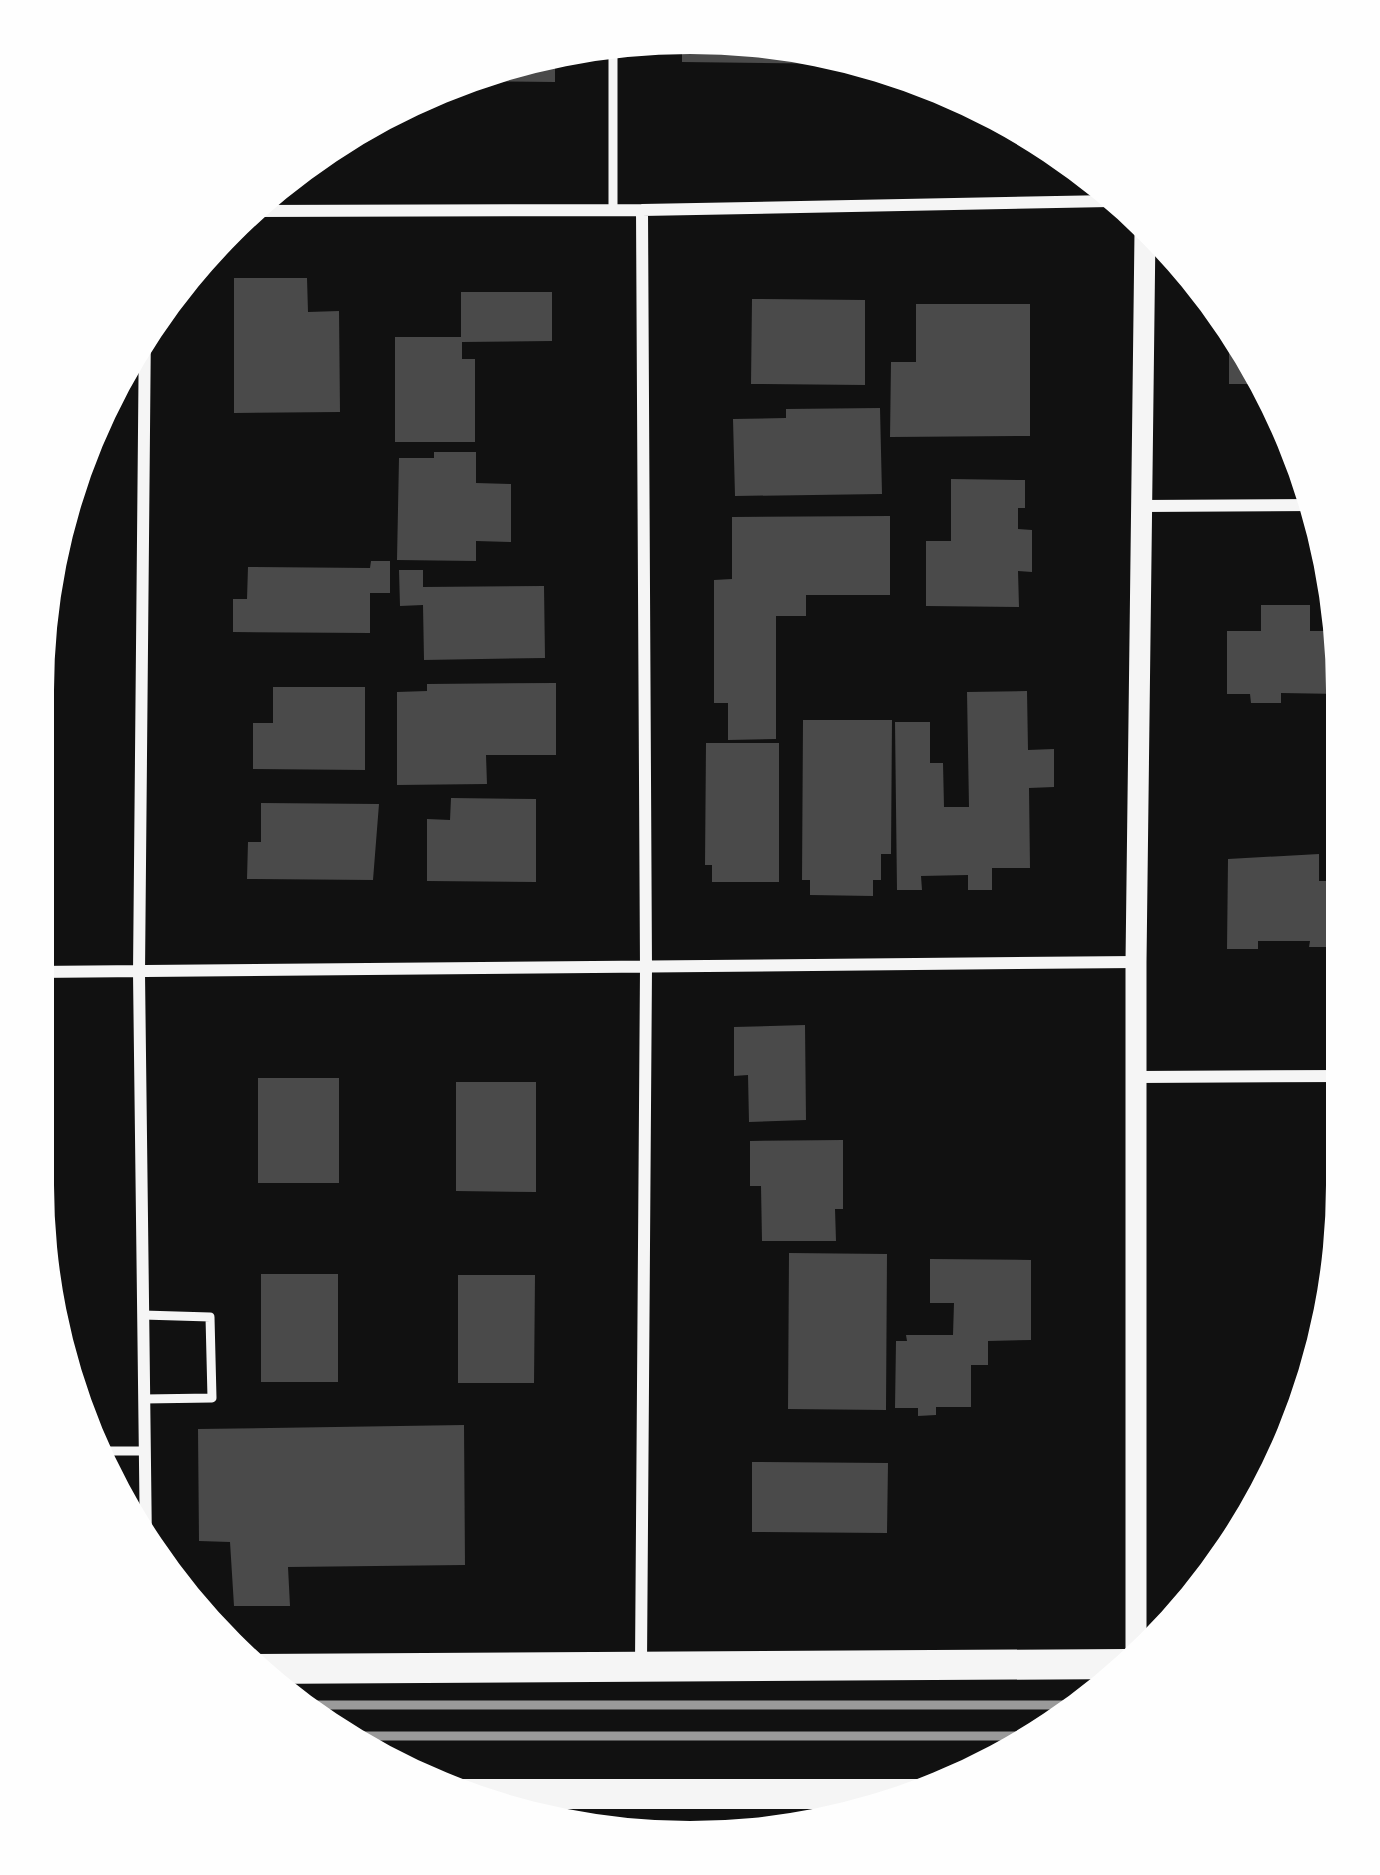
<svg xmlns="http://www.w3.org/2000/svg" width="1380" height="1875" font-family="'Nunito Sans',sans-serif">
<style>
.building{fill:#4a4a4a}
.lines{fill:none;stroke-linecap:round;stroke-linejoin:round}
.service{stroke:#f5f5f5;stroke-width:9}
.minor{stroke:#f5f5f5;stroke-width:12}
.tertiary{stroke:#f5f5f5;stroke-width:21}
.primary{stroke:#f5f5f5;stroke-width:30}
.rail{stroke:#9a9a9a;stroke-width:9}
</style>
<rect width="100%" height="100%" fill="#111"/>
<!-- building -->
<path class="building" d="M 776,39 L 849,64 L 682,62 L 682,45 Z
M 555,53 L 555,82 L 468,81 L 521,55 Z
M 234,278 L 307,278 L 308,312 L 339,311 L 340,412 L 234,413 Z
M 461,292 L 552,292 L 552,341 L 462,342 L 462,359 L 475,359 L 475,442 L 395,442 L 395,337 L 461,337 Z
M 752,299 L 865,300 L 865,385 L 751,384 Z
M 916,304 L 1030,304 L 1030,436 L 890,437 L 891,362 L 916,362 Z
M 1229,321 L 1261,377 L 1261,384 L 1229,384 Z
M 880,408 L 882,494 L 735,496 L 733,419 L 786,418 L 786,409 Z
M 434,452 L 476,452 L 476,483 L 511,484 L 511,542 L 476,541 L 476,561 L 397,560 L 399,458 L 434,458 Z
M 951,479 L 1025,480 L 1025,508 L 1018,508 L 1018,529 L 1032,530 L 1032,572 L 1018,571 L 1019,607 L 926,606 L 926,541 L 951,541 Z
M 890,516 L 890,595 L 806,595 L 806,616 L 776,616 L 776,739 L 728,740 L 728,703 L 714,703 L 714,580 L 732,579 L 732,517 Z
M 371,561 L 390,561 L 390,593 L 370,593 L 370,633 L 233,632 L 233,599 L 247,599 L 248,567 L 370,568 Z
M 399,570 L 423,570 L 423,587 L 544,586 L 545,658 L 424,660 L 423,605 L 400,606 Z
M 1261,605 L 1310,605 L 1310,631 L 1340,631 L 1340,694 L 1281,693 L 1281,703 L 1251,703 L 1250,694 L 1227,694 L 1227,631 L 1261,631 Z
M 34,680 L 41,680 L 41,780 L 34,780 Z
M 556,683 L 556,755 L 486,755 L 487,784 L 397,785 L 397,692 L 427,691 L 427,684 Z
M 273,687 L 365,687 L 365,770 L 253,769 L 253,723 L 273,723 Z
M 1027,691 L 1028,750 L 1054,749 L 1054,787 L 1029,788 L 1030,868 L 992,868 L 992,890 L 968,890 L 968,875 L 921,876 L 922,890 L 897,890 L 895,722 L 930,722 L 930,763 L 943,763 L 944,807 L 969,807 L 967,692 Z
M 803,720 L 892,720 L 891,854 L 881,854 L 881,880 L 873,880 L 873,896 L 810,895 L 810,880 L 802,880 Z
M 706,743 L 779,743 L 779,882 L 712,882 L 712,865 L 705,865 Z
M 451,798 L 536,799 L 536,882 L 427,881 L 427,819 L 450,820 Z
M 261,803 L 379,804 L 373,880 L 247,879 L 248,842 L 261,842 Z
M 1319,854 L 1319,881 L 1343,881 L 1344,947 L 1309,947 L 1310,941 L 1258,941 L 1258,949 L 1227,949 L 1228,859 Z
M 805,1025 L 806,1120 L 749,1122 L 748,1075 L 734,1076 L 734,1027 Z
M 258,1078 L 339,1078 L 339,1183 L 258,1183 Z
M 456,1082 L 536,1082 L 536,1192 L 456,1191 Z
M 33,1083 L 48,1083 L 48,1212 L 37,1212 L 33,1185 Z
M 843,1140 L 843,1209 L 835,1209 L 836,1241 L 762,1241 L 761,1186 L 750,1186 L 750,1141 Z
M 789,1253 L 887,1254 L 886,1410 L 788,1409 Z
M 930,1259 L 1031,1260 L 1031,1340 L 988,1341 L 988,1365 L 971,1365 L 971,1407 L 936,1407 L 936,1415 L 918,1416 L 918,1408 L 895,1408 L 896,1341 L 907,1341 L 906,1335 L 953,1335 L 954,1303 L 930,1303 Z
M 261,1274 L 338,1274 L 338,1382 L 261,1382 Z
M 458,1275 L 535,1275 L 534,1383 L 458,1383 Z
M 464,1425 L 465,1565 L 288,1567 L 290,1606 L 234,1606 L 230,1542 L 199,1541 L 198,1429 Z
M 752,1462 L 888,1463 L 887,1533 L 752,1532 Z"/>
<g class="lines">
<!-- service -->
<path class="service" d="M 613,210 L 613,49
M 143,1315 L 210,1317 L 212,1398 L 144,1399
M 95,1451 L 145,1451"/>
<!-- minor -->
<path class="minor" d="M 251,211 L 642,210 L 1110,201
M 145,323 L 139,973 L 146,1546
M 1142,506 L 1315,505
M 34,972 L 1136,962
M 1137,1077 L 1345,1076
M 641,1664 L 646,968 L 642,210"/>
<!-- tertiary -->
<path class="tertiary" d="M 1136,1654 L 1136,962 L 1145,232"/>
<!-- primary -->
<path class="primary" d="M 253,1669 L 1127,1664
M 458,1794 L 933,1794"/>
<!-- rail -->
<path class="rail" d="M 303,1705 L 1091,1705
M 346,1736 L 1039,1736"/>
</g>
<!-- crop -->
<path d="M0 0H1380V1875H0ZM690 54H690A636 636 0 0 1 1326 690V1185A636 636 0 0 1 690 1821H690A636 636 0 0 1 54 1185V690A636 636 0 0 1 690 54Z" fill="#fefefe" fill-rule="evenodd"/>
</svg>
